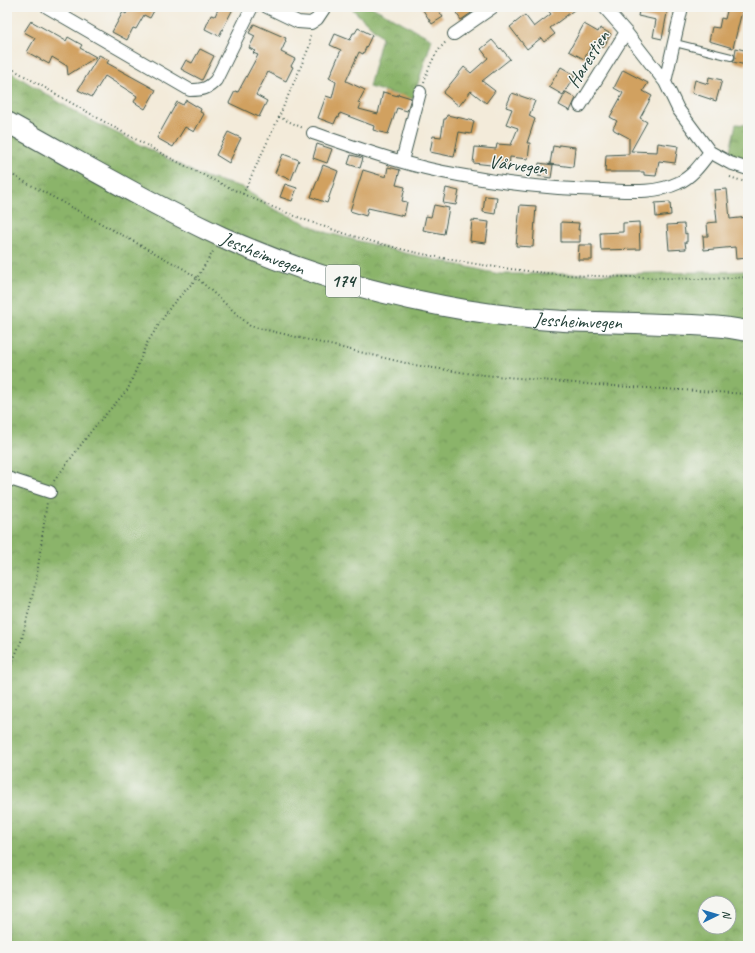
<svg xmlns="http://www.w3.org/2000/svg" width="755" height="953" font-family="Caveat,sans-serif">
<style>
.forest{fill:url(#forest-crowns);stroke:#557850;fill-rule:evenodd}
.building{fill:#d1a161}
.lines{fill:none;stroke-linecap:round;stroke-linejoin:round}
.lane-casing{stroke:#3f574d;stroke-width:8}
.street-casing{stroke:#3f574d;stroke-width:14}
.primary-casing{stroke:#3f574d;stroke-width:22}
.path{stroke:#3f574d;stroke-width:2;stroke-dasharray:1 3;stroke-linecap:butt}
.lane{stroke:#fff;stroke-width:6}
.street{stroke:#fff;stroke-width:12}
.primary{stroke:#fff;stroke-width:20}
.labels{text-anchor:middle;dominant-baseline:central;stroke-width:3;stroke-linejoin:round;paint-order:stroke}
.shield{fill:#f6f6f2;stroke:#60746d;stroke-width:1}
.shield-label{font-size:18px;font-weight:bold;fill:#1f3d34}
.street-label{font-size:19px;fill:#1f3d34;stroke:#f6f6f2}
</style>
<defs>
<pattern id="forest-crowns" width="20" height="18" patternUnits="userSpaceOnUse"><rect width="20" height="18" fill="#8bb46b"/><path d="M2 6a3 3 0 1 1 6 0M12 15a3 3 0 1 1 6 0" fill="none" stroke="#719459"/></pattern>
</defs>
<rect width="100%" height="100%" fill="#f6f6f2"/>
<filter id="ink" filterUnits="userSpaceOnUse"><feTurbulence type="fractalNoise" baseFrequency=".025" numOctaves="2"/><feDisplacementMap in="SourceGraphic" scale="8" xChannelSelector="R" yChannelSelector="G"/><feConvolveMatrix kernelMatrix="1 2 1 2 8 2 1 2 1" color-interpolation-filters="sRGB"/></filter>
<filter id="wash" filterUnits="userSpaceOnUse"><feTurbulence type="fractalNoise" baseFrequency=".012" numOctaves="4" result="noise"/><feDisplacementMap in="SourceGraphic" scale="16" xChannelSelector="R" yChannelSelector="G"/><feGaussianBlur stdDeviation="0.9" result="paint"/><feColorMatrix in="noise" values="0 0 0 0 0 0 0 0 0 0 0 0 0 0 0 0 0 1.4 0 .05"/><feComposite in="paint" operator="in"/></filter>
<g filter="url(#wash)">
<rect width="100%" height="100%" fill="#f3ebda"/>
<!-- forest -->
<path class="forest" d="M 350,7 L 372,7 L 432,39 L 413,99 L 369,87 L 382,37 Z
M 7,70 L 80,115 L 141,145 L 201,176 L 242,187 L 274,209 L 328,233 L 405,253 L 499,274 L 612,274 L 748,271 L 748,946 L 7,946 ZM 705,903 L 729,903 L 729,927 L 705,927 Z
M 736,124 L 747,125 L 748,128 L 748,172 L 729,155 Z"/>
<g id="blocks">
<!-- building -->
<path class="building" d="M 130,7 L 156,7 L 150,18 L 144,15 L 136,29 L 133,28 L 127,40 L 112,32 L 123,12 L 126,14 Z
M 219,7 L 234,7 L 219,36 L 205,29 L 211,15 L 215,16 Z
M 421,7 L 436,7 L 443,17 L 432,24 Z
M 452,7 L 480,7 L 461,20 Z
M 545,7 L 578,7 L 550,28 L 555,34 L 544,42 L 541,38 L 527,49 L 510,27 L 525,15 L 534,27 L 551,14 Z
M 640,7 L 668,8 L 662,39 L 653,37 L 656,20 L 638,16 Z
M 728,7 L 743,7 L 733,48 L 709,41 L 712,27 L 719,28 L 721,18 L 725,19 Z
M 31,21 L 66,41 L 68,37 L 82,45 L 80,48 L 96,57 L 68,75 L 67,66 L 52,57 L 49,64 L 27,52 L 35,38 L 24,32 Z
M 254,24 L 286,38 L 285,40 L 286,41 L 281,52 L 295,59 L 291,66 L 293,67 L 286,81 L 268,72 L 256,95 L 267,101 L 259,117 L 229,103 L 235,91 L 238,92 L 258,55 L 253,53 L 255,51 L 249,48 L 255,36 L 249,33 Z
M 584,24 L 598,32 L 600,28 L 611,34 L 603,48 L 593,43 L 584,59 L 569,51 Z
M 358,28 L 372,35 L 363,54 L 359,52 L 346,81 L 365,90 L 358,103 L 361,104 L 359,109 L 378,114 L 383,92 L 398,96 L 398,94 L 411,98 L 407,111 L 397,108 L 388,134 L 373,130 L 374,126 L 340,113 L 339,118 L 337,117 L 334,124 L 318,118 L 326,96 L 332,98 L 336,82 L 329,78 L 341,50 L 330,45 L 335,34 L 350,40 L 353,33 L 355,33 Z
M 492,40 L 500,49 L 501,48 L 510,59 L 482,81 L 495,91 L 486,103 L 471,91 L 459,106 L 443,93 L 464,67 L 471,73 L 488,58 L 481,49 Z
M 736,48 L 748,51 L 746,65 L 733,62 L 735,58 L 735,55 Z
M 200,49 L 214,56 L 202,80 L 181,69 L 186,60 L 192,63 Z
M 99,55 L 109,60 L 107,63 L 156,90 L 145,109 L 134,102 L 137,96 L 105,76 L 92,97 L 78,90 Z
M 561,67 L 575,75 L 563,95 L 549,87 Z
M 623,70 L 648,83 L 643,91 L 652,96 L 640,118 L 647,122 L 631,151 L 657,152 L 658,143 L 678,146 L 675,163 L 659,161 L 656,176 L 644,175 L 644,172 L 605,172 L 606,155 L 629,154 L 629,138 L 614,130 L 613,128 L 617,121 L 610,117 L 623,93 L 614,88 Z
M 709,77 L 722,80 L 716,101 L 692,93 L 695,80 L 708,84 Z
M 566,92 L 576,98 L 570,111 L 559,105 Z
M 512,93 L 535,101 L 529,116 L 535,119 L 527,143 L 530,143 L 528,159 L 510,157 L 509,167 L 473,163 L 475,147 L 496,149 L 497,144 L 511,145 L 518,128 L 506,124 L 512,109 L 506,107 Z
M 186,100 L 201,109 L 200,112 L 204,114 L 194,132 L 185,127 L 173,147 L 157,138 L 177,102 L 183,105 Z
M 447,115 L 474,121 L 471,134 L 459,132 L 454,157 L 430,152 L 433,136 L 441,137 L 444,119 L 446,119 Z
M 228,132 L 241,138 L 229,163 L 216,155 Z
M 317,144 L 332,149 L 327,163 L 313,158 Z
M 559,145 L 575,147 L 573,167 L 550,164 L 553,146 L 559,147 Z
M 283,154 L 299,160 L 291,180 L 275,173 Z
M 351,155 L 363,158 L 360,168 L 348,164 Z
M 539,163 L 553,165 L 551,178 L 538,176 Z
M 323,165 L 338,171 L 327,203 L 311,197 Z
M 388,167 L 400,170 L 396,185 L 405,187 L 402,201 L 407,202 L 404,216 L 368,208 L 366,216 L 350,211 L 363,170 L 386,177 Z
M 285,184 L 297,188 L 292,201 L 280,197 Z
M 446,188 L 459,191 L 456,205 L 443,203 Z
M 727,189 L 730,219 L 748,217 L 748,258 L 736,259 L 735,247 L 704,250 L 703,236 L 708,236 L 707,223 L 717,222 L 714,190 Z
M 485,196 L 497,197 L 495,214 L 483,212 Z
M 670,202 L 671,215 L 656,217 L 655,203 Z
M 434,205 L 449,208 L 444,234 L 423,230 L 426,216 L 431,217 Z
M 520,205 L 536,206 L 533,247 L 516,246 Z
M 472,220 L 489,222 L 486,243 L 470,241 Z
M 561,222 L 579,223 L 578,230 L 580,230 L 580,242 L 561,242 Z
M 639,222 L 640,249 L 601,250 L 600,233 L 623,232 L 623,223 Z
M 684,224 L 685,234 L 687,233 L 687,242 L 685,242 L 686,249 L 669,250 L 667,225 Z
M 579,245 L 592,245 L 592,260 L 578,260 Z"/>
</g>
</g>
<g filter="url(#ink)">
<use href="#blocks" fill-opacity="0" stroke="#3f574d" stroke-width="1"/>
<g class="lines">
<defs>
<path id="lane" d="M 675,43 L 731,57"/>
<path id="street" d="M 47,7 L 190,90 C 202,90 208,89 216,80 L 252,7
M 267,7 L 298,22 L 311,23 L 317,19 L 325,7
M 604,7 L 626,32 L 665,82 L 678,109 L 710,152 L 730,163 L 748,169
M 454,34 L 493,7
M 665,82 L 682,7
M 580,106 L 626,32
M 313,133 C 360,149 410,167 459,175 C 506,184 555,189 603,190 C 628,191 655,194 678,183 C 692,177 701,164 710,152
M 402,161 L 420,92
M 7,478 L 50,492"/>
<g id="primary">
<path id="s1" d="M 7,122 C 78,161 148,203 222,237 C 299,272 383,296 466,310 C 498,315 531,319 564,321 C 612,323 661,323 709,326 C 722,326 735,329 748,331"/>
</g>
</defs>
<!-- lane casing -->
<use href="#lane" class="lane-casing"/>
<!-- street casing -->
<use href="#street" class="street-casing"/>
<!-- primary casing -->
<use href="#primary" class="primary-casing"/>
<!-- path -->
<path class="path" d="M 7,66 C 99,118 191,175 290,214 C 378,249 472,267 567,275 C 586,276 606,276 626,277 C 651,277 676,279 701,279 C 716,279 732,278 748,277
M 424,82 C 429,67 434,53 446,42
M 279,117 L 303,128
M 7,172 L 184,269 L 197,278 L 250,326 L 414,365 L 473,374 L 597,385 L 748,394
M 730,177 L 748,183
M 243,194 L 279,117 L 310,45 L 310,34
M 744,310 L 748,310
M 54,481 L 92,430 L 128,389 L 147,343 L 171,306 L 197,278 L 214,250
M 7,675 L 22,639 L 36,581 L 47,502"/>
<!-- lane -->
<use href="#lane" class="lane"/>
<!-- street -->
<use href="#street" class="street"/>
<!-- primary -->
<use href="#primary" class="primary"/>
</g>
</g>
<g class="labels">
<!-- shield labels -->
<rect class="shield" x="326" y="265" width="34" height="32" rx="3"/>
<g class="shield-label">
<text x="343" y="281">174</text>
</g>
<!-- street labels -->
<g class="street-label">
<text transform="translate(588 59) rotate(-58)">Harestien</text>
<text transform="translate(518 165) rotate(7)">Vårvegen</text>
<text stroke="none"><textPath href="#s1" startOffset="288">Jessheimvegen</textPath></text>
<text stroke="none"><textPath href="#s1" startOffset="612">Jessheimvegen</textPath></text>
</g>
</g>
<!-- margin -->
<rect width="755" height="953" fill="none" stroke="#f6f6f2" stroke-width="24"/>
<!-- north arrow -->
<g transform="translate(717 915) rotate(85)"><circle r="19" fill="#f6f6f2" stroke="#a0aca6"/>
<path d="M0-3L7 15L0 10L-7 15Z" fill="#1f6fb2"/>
<text y="-6" font-size="11" font-weight="bold" text-anchor="middle" fill="#1f3d34">N</text>
</g>
</svg>
